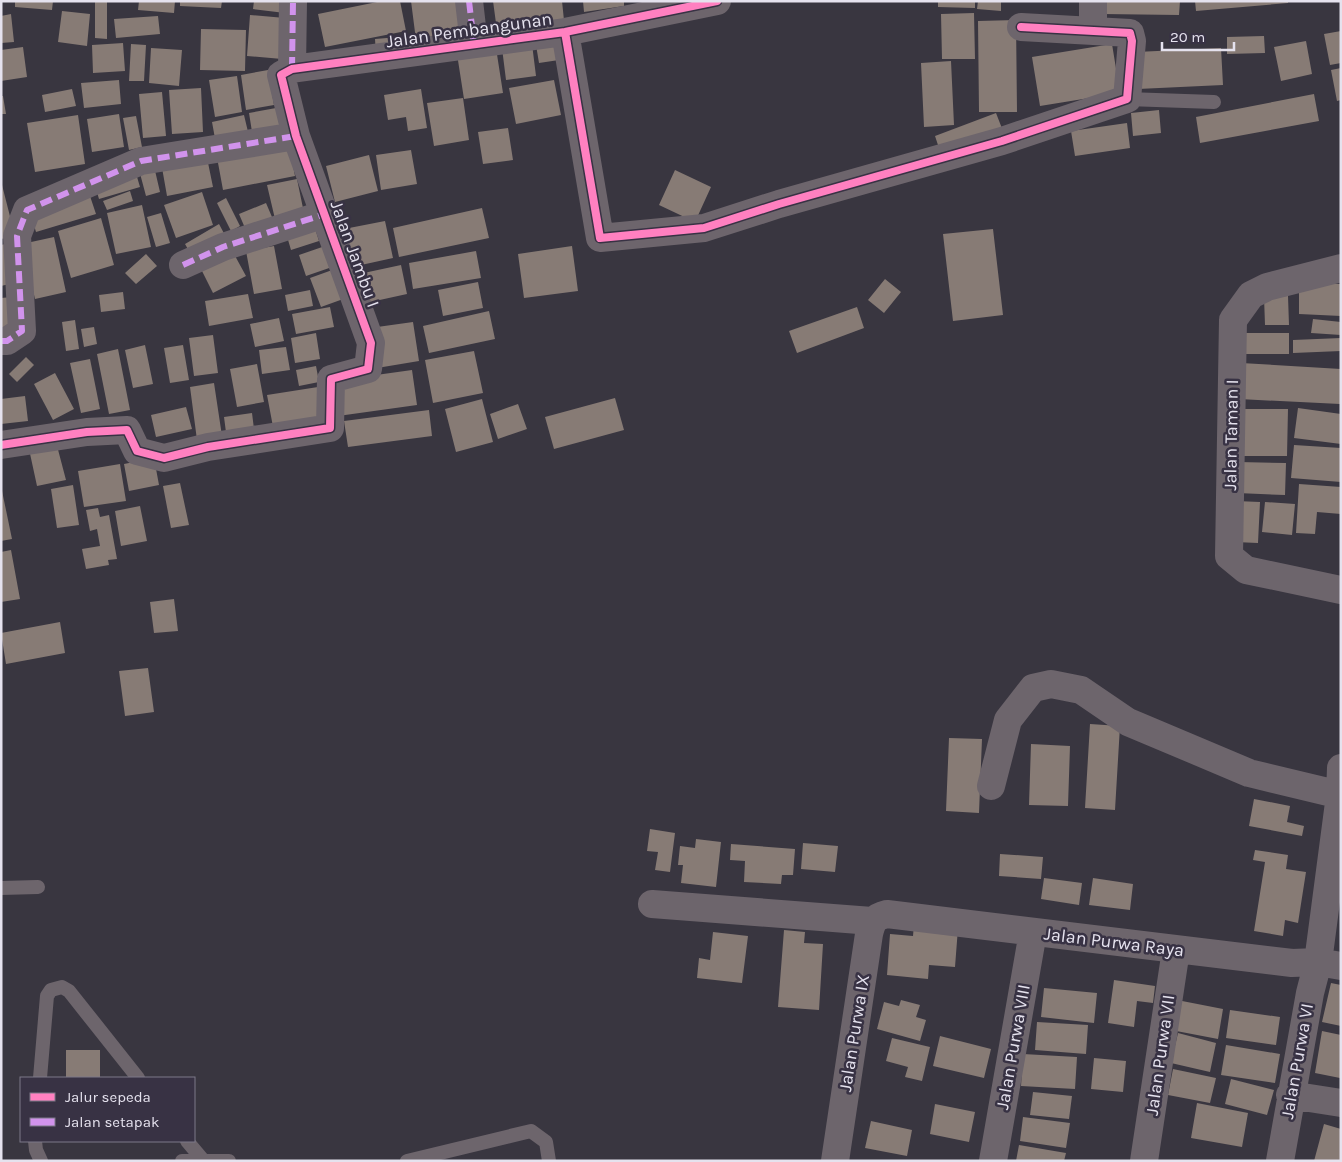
<svg xmlns="http://www.w3.org/2000/svg" width="1342" height="1162" font-family="Karla,sans-serif">
<style>
.building{fill:#877b75}
.lines{fill:none;stroke-linecap:round;stroke-linejoin:round}
.lane{stroke:#6d656c;stroke-width:14}
.street{stroke:#6d656c;stroke-width:28}
.quiet{stroke:#d193ec;stroke-width:6;stroke-dasharray:12 6;stroke-linecap:butt}
.cycleway-casing{stroke:#383244;stroke-width:11}
.cycleway{stroke:#ff80c0;stroke-width:8}
.labels{text-anchor:middle;dominant-baseline:central;stroke-width:5;stroke-linejoin:round;paint-order:stroke}
.street-label{font-size:18px;fill:#e5e2ee;stroke:#383244}
</style>
<rect width="100%" height="100%" fill="#393640"/>
<!-- building -->
<path class="building" d="M 15,1 L 53,1 L 52,10 L 15,7 Z
M 95,1 L 107,1 L 107,39 L 95,38 Z
M 139,1 L 175,1 L 174,13 L 138,10 Z
M 180,1 L 222,1 L 221,8 L 180,6 Z
M 254,1 L 286,1 L 285,13 L 253,9 Z
M 382,1 L 400,1 L 406,31 L 325,47 L 318,14 Z
M 411,1 L 464,1 L 468,41 L 417,48 Z
M 493,1 L 562,1 L 565,30 L 498,38 Z
M 583,1 L 624,1 L 624,6 L 584,12 Z
M 938,1 L 975,1 L 975,8 L 938,7 Z
M 978,1 L 1001,1 L 1001,11 L 977,9 Z
M 1102,1 L 1180,1 L 1179,15 L 1102,14 Z
M 1195,1 L 1288,1 L 1288,3 L 1196,11 Z
M 62,11 L 90,14 L 87,46 L 58,42 Z
M 974,13 L 975,59 L 942,59 L 941,14 Z
M 11,14 L 14,42 L 1,43 L 1,16 Z
M 250,15 L 285,18 L 282,59 L 247,56 Z
M 158,16 L 160,34 L 116,38 L 114,19 Z
M 1016,20 L 1017,112 L 979,112 L 978,21 Z
M 201,29 L 246,30 L 245,71 L 200,70 Z
M 1341,31 L 1341,63 L 1330,65 L 1324,34 Z
M 411,36 L 412,51 L 376,55 L 375,39 Z
M 1264,36 L 1265,53 L 1227,54 L 1227,37 Z
M 1306,41 L 1312,74 L 1281,81 L 1274,47 Z
M 556,42 L 559,60 L 539,63 L 536,45 Z
M 123,43 L 125,71 L 93,73 L 92,45 Z
M 131,44 L 146,45 L 144,81 L 129,81 Z
M 532,44 L 536,76 L 506,80 L 502,48 Z
M 1112,44 L 1120,93 L 1040,106 L 1032,57 Z
M 23,47 L 27,77 L 1,81 L 1,50 Z
M 151,48 L 182,50 L 179,86 L 149,83 Z
M 496,48 L 503,93 L 464,99 L 457,54 Z
M 1221,48 L 1223,85 L 1138,89 L 1136,52 Z
M 951,61 L 954,125 L 924,127 L 921,63 Z
M 1341,68 L 1341,100 L 1337,101 L 1331,70 Z
M 268,70 L 274,105 L 246,110 L 241,75 Z
M 237,76 L 242,112 L 215,117 L 209,80 Z
M 119,80 L 121,104 L 84,108 L 81,83 Z
M 554,80 L 561,115 L 516,124 L 509,88 Z
M 201,88 L 203,132 L 172,134 L 169,90 Z
M 72,89 L 76,106 L 45,112 L 42,95 Z
M 421,89 L 427,128 L 408,131 L 406,117 L 388,120 L 384,95 Z
M 162,92 L 166,136 L 143,138 L 139,94 Z
M 1314,94 L 1319,121 L 1200,143 L 1196,117 Z
M 1,96 L 3,96 L 6,114 L 1,114 Z
M 463,98 L 469,140 L 434,146 L 427,103 Z
M 276,108 L 281,132 L 253,138 L 249,113 Z
M 1159,110 L 1161,133 L 1133,136 L 1131,113 Z
M 996,113 L 1003,131 L 941,154 L 935,136 Z
M 119,114 L 124,147 L 92,152 L 87,119 Z
M 78,115 L 85,164 L 35,172 L 27,123 Z
M 244,115 L 249,136 L 216,144 L 212,122 Z
M 136,116 L 142,147 L 129,150 L 123,118 Z
M 1127,123 L 1130,148 L 1075,156 L 1071,131 Z
M 508,128 L 513,160 L 483,164 L 478,132 Z
M 288,139 L 295,176 L 223,190 L 216,152 Z
M 411,150 L 417,184 L 381,190 L 376,155 Z
M 206,153 L 213,187 L 167,196 L 161,162 Z
M 369,155 L 378,191 L 335,202 L 326,166 Z
M 153,162 L 160,192 L 146,196 L 138,166 Z
M 135,170 L 140,187 L 99,199 L 94,182 Z
M 675,170 L 711,187 L 695,222 L 659,205 Z
M 297,179 L 304,213 L 275,219 L 267,185 Z
M 1,181 L 15,236 L 1,239 Z
M 130,191 L 133,201 L 107,210 L 103,201 Z
M 202,192 L 213,225 L 176,238 L 164,205 Z
M 89,193 L 96,214 L 36,232 L 30,212 Z
M 226,198 L 240,226 L 231,231 L 217,203 Z
M 266,203 L 275,224 L 248,235 L 239,214 Z
M 142,205 L 151,247 L 116,254 L 107,213 Z
M 482,208 L 489,238 L 399,257 L 393,228 Z
M 161,213 L 170,243 L 156,247 L 147,217 Z
M 101,218 L 114,265 L 71,278 L 58,231 Z
M 385,221 L 393,258 L 352,267 L 344,229 Z
M 219,224 L 227,239 L 193,258 L 185,244 Z
M 314,225 L 319,241 L 291,250 L 286,233 Z
M 993,229 L 1003,315 L 953,321 L 943,234 Z
M 54,237 L 66,292 L 35,299 L 22,244 Z
M 9,243 L 18,282 L 1,286 L 1,245 Z
M 328,245 L 335,266 L 306,276 L 299,255 Z
M 274,246 L 282,289 L 254,294 L 246,251 Z
M 572,246 L 578,291 L 524,298 L 518,254 Z
M 476,251 L 481,278 L 413,289 L 409,263 Z
M 146,254 L 157,266 L 136,284 L 125,273 Z
M 234,254 L 246,276 L 213,293 L 202,271 Z
M 401,265 L 407,294 L 366,303 L 359,274 Z
M 335,269 L 346,298 L 321,307 L 310,278 Z
M 885,279 L 901,292 L 884,313 L 868,300 Z
M 478,282 L 483,308 L 443,316 L 438,290 Z
M 1299,283 L 1341,284 L 1341,316 L 1299,314 Z
M 310,290 L 313,306 L 288,311 L 285,295 Z
M 123,292 L 125,309 L 101,312 L 99,295 Z
M 248,294 L 253,318 L 209,326 L 205,301 Z
M 1288,296 L 1289,325 L 1265,325 L 1264,297 Z
M 12,297 L 16,332 L 1,334 L 1,298 Z
M 330,307 L 334,327 L 296,334 L 292,314 Z
M 857,307 L 864,328 L 797,353 L 789,331 Z
M 489,311 L 495,339 L 429,353 L 423,326 Z
M 279,318 L 284,341 L 255,347 L 250,324 Z
M 1313,319 L 1341,322 L 1341,335 L 1311,333 Z
M 75,320 L 79,349 L 66,351 L 62,322 Z
M 413,322 L 419,361 L 377,368 L 370,328 Z
M 94,327 L 97,344 L 84,347 L 81,329 Z
M 316,333 L 320,359 L 295,363 L 291,338 Z
M 1236,333 L 1289,333 L 1289,354 L 1237,354 Z
M 213,335 L 218,373 L 194,376 L 189,338 Z
M 1341,338 L 1341,351 L 1293,353 L 1293,340 Z
M 145,345 L 153,384 L 133,388 L 125,350 Z
M 183,345 L 189,380 L 170,383 L 164,348 Z
M 286,347 L 290,370 L 262,374 L 259,350 Z
M 118,349 L 130,410 L 109,414 L 97,354 Z
M 474,351 L 483,393 L 433,403 L 425,360 Z
M 26,357 L 34,365 L 17,382 L 9,374 Z
M 90,359 L 100,409 L 81,413 L 70,363 Z
M 1241,363 L 1341,369 L 1340,404 L 1239,399 Z
M 257,364 L 264,402 L 237,407 L 230,369 Z
M 316,366 L 319,382 L 299,386 L 296,370 Z
M 412,370 L 417,405 L 338,416 L 333,381 Z
M 55,373 L 74,409 L 53,420 L 34,384 Z
M 214,383 L 222,436 L 197,440 L 190,387 Z
M 318,387 L 324,423 L 274,432 L 267,395 Z
M 25,396 L 28,421 L 1,424 L 1,399 Z
M 615,398 L 624,430 L 554,449 L 545,417 Z
M 482,399 L 493,442 L 456,452 L 445,409 Z
M 518,404 L 527,429 L 498,439 L 490,414 Z
M 186,407 L 192,429 L 156,437 L 151,415 Z
M 1298,408 L 1341,414 L 1341,444 L 1294,438 Z
M 1239,409 L 1288,409 L 1287,456 L 1239,456 Z
M 429,410 L 432,436 L 348,447 L 344,421 Z
M 252,413 L 255,437 L 227,440 L 224,417 Z
M 56,442 L 66,480 L 37,486 L 29,449 Z
M 1294,445 L 1341,448 L 1341,482 L 1291,478 Z
M 154,458 L 159,485 L 129,491 L 124,464 Z
M 1238,462 L 1286,463 L 1285,495 L 1237,493 Z
M 120,464 L 126,501 L 84,507 L 78,471 Z
M 180,483 L 189,525 L 171,528 L 163,486 Z
M 1299,484 L 1341,487 L 1341,514 L 1317,512 L 1315,534 L 1296,533 Z
M 73,485 L 79,525 L 57,528 L 51,489 Z
M 1,486 L 12,539 L 1,541 Z
M 1236,501 L 1260,502 L 1258,543 L 1235,542 Z
M 1265,502 L 1295,504 L 1292,535 L 1262,532 Z
M 140,506 L 147,541 L 121,546 L 115,511 Z
M 98,508 L 100,517 L 109,515 L 117,559 L 108,560 L 109,565 L 86,569 L 82,549 L 100,546 L 97,529 L 90,531 L 86,510 Z
M 11,550 L 20,599 L 1,602 L 1,552 Z
M 174,599 L 178,631 L 154,633 L 150,602 Z
M 60,622 L 65,653 L 6,664 L 1,633 Z
M 148,668 L 154,712 L 125,716 L 119,671 Z
M 1090,724 L 1120,726 L 1115,810 L 1085,808 Z
M 949,738 L 982,739 L 979,813 L 946,811 Z
M 1031,744 L 1070,746 L 1068,806 L 1029,805 Z
M 1254,799 L 1290,806 L 1287,822 L 1304,826 L 1302,836 L 1249,826 Z
M 650,829 L 675,833 L 670,872 L 655,870 L 658,852 L 647,851 Z
M 696,839 L 721,842 L 716,887 L 681,883 L 683,865 L 678,865 L 680,846 L 695,848 Z
M 803,843 L 838,846 L 835,872 L 801,869 Z
M 731,844 L 795,849 L 793,875 L 782,875 L 781,884 L 744,882 L 745,861 L 730,860 Z
M 1255,850 L 1288,855 L 1286,869 L 1306,872 L 1298,923 L 1285,920 L 1283,936 L 1254,931 L 1265,862 L 1253,860 Z
M 1000,854 L 1043,857 L 1041,879 L 999,876 Z
M 1044,878 L 1082,883 L 1079,905 L 1041,899 Z
M 1093,878 L 1133,884 L 1130,910 L 1089,905 Z
M 914,924 L 958,928 L 955,967 L 929,965 L 928,979 L 887,975 L 890,934 L 913,936 Z
M 784,930 L 805,932 L 804,943 L 823,944 L 819,1010 L 778,1007 Z
M 713,932 L 748,936 L 742,983 L 697,978 L 699,958 L 710,960 Z
M 1114,980 L 1155,986 L 1153,1003 L 1137,1001 L 1134,1027 L 1108,1023 Z
M 1331,983 L 1341,985 L 1341,1026 L 1322,1022 Z
M 1044,988 L 1097,993 L 1094,1023 L 1041,1017 Z
M 901,1000 L 920,1005 L 916,1017 L 926,1020 L 920,1041 L 877,1029 L 884,1002 L 899,1006 Z
M 1177,1000 L 1223,1009 L 1218,1039 L 1171,1030 Z
M 1230,1010 L 1280,1017 L 1276,1045 L 1226,1038 Z
M 1037,1022 L 1088,1025 L 1086,1054 L 1035,1050 Z
M 1322,1031 L 1341,1035 L 1340,1078 L 1315,1073 Z
M 1178,1033 L 1216,1043 L 1210,1072 L 1171,1063 Z
M 940,1036 L 991,1049 L 984,1078 L 933,1066 Z
M 892,1038 L 930,1047 L 922,1081 L 905,1077 L 908,1067 L 886,1061 Z
M 1226,1045 L 1280,1054 L 1275,1083 L 1221,1075 Z
M 66,1050 L 100,1050 L 100,1078 L 66,1078 Z
M 1023,1054 L 1077,1057 L 1075,1089 L 1021,1086 Z
M 1094,1058 L 1126,1061 L 1123,1092 L 1091,1089 Z
M 1173,1069 L 1216,1078 L 1210,1103 L 1168,1095 Z
M 1231,1079 L 1274,1090 L 1267,1115 L 1225,1104 Z
M 1033,1092 L 1072,1096 L 1069,1119 L 1030,1115 Z
M 1197,1103 L 1248,1113 L 1242,1147 L 1191,1138 Z
M 935,1104 L 975,1112 L 969,1142 L 930,1134 Z
M 1023,1117 L 1070,1123 L 1066,1148 L 1020,1141 Z
M 871,1121 L 912,1130 L 907,1156 L 865,1148 Z
M 1324,1124 L 1341,1129 L 1341,1161 L 1314,1161 Z
M 1019,1145 L 1066,1153 L 1064,1161 L 1016,1161 Z"/>
<g class="lines">
<!-- lane -->
<path class="lane" d="M 1127,99 L 1214,102
M 1,888 L 38,887
M 40,1078 L 47,996 L 51,990 L 62,987 L 69,991 L 138,1078
M 35,1141 L 36,1150 L 41,1161
M 187,1141 L 203,1160
M 182,1161 L 229,1161
M 407,1161 L 531,1131 L 546,1142 L 549,1161"/>
<!-- street -->
<path class="street" d="M 469,1 L 474,44
M 1093,1 L 1093,30
M 565,32 L 600,238 L 704,228 L 779,204 L 1002,141 L 1127,99 L 1132,41 L 1130,33 L 1021,27
M 292,69 L 293,1
M 183,265 L 223,247 L 325,214
M 1341,268 L 1267,287 L 1251,295 L 1233,320 L 1229,556 L 1246,570 L 1341,590
M 1,341 L 7,341 L 22,331 L 17,236 L 27,210 L 141,161 L 296,136
M 1,445 L 87,432 L 127,430 L 137,451 L 164,458 L 208,447 L 330,428 L 331,379 L 368,369 L 371,343 L 296,136 L 281,75 L 292,69 L 565,32 L 717,1
M 991,786 L 1008,720 L 1033,688 L 1051,684 L 1081,690 L 1128,722 L 1249,773 L 1340,795
M 652,904 L 872,921
M 1290,1095 L 1341,1103
M 835,1161 L 869,934 C 872,922 874,917 887,914 L 1292,963 L 1318,962 L 1341,966
M 993,1161 L 1033,932
M 1144,1161 L 1176,950
M 1280,1161 L 1310,993 L 1318,962 L 1340,795 L 1341,768"/>
<!-- quiet -->
<path class="quiet" d="M 469,1 L 474,44
M 292,69 L 293,1
M 183,265 L 223,247 L 325,214
M 1,341 L 7,341 L 22,331 L 17,236 L 27,210 L 141,161 L 296,136"/>
<defs>
<path id="cycleway" d="M 565,32 L 600,238 L 704,228 L 779,204 L 1002,141 L 1127,99 L 1132,41 L 1130,33 L 1021,27
M 1,445 L 87,432 L 127,430 L 137,451 L 164,458 L 208,447 L 330,428 L 331,379 L 368,369 L 371,343 L 296,136 L 281,75 L 292,69 L 565,32 L 717,1"/>
</defs>
<!-- cycleway casing -->
<use href="#cycleway" class="cycleway-casing"/>
<!-- cycleway -->
<use href="#cycleway" class="cycleway"/>
</g>
<g class="labels">
<!-- street labels -->
<g class="street-label">
<text transform="translate(469 30) rotate(-8)">Jalan Pembangunan</text>
<text transform="translate(355 254) rotate(70)">Jalan Jambu I</text>
<text transform="translate(1231 435) rotate(-89)">Jalan Taman I</text>
<text transform="translate(1114 942) rotate(7)">Jalan Purwa Raya</text>
<text transform="translate(854 1033) rotate(-81)">Jalan Purwa IX</text>
<text transform="translate(1013 1047) rotate(-80)">Jalan Purwa VIII</text>
<text transform="translate(1160 1055) rotate(-82)">Jalan Purwa VII</text>
<text transform="translate(1297 1061) rotate(-80)">Jalan Purwa VI</text>
</g>
</g>
<!-- border -->
<rect width="1342" height="1162" fill="none" stroke="#e5e2ee" stroke-width="5"/>
<!-- legend -->
<rect x="20" y="1077" width="175" height="65" fill="#383244" stroke="#7d7888"/>
<rect x="30" y="1093" width="25" height="8" fill="#ff80c0" stroke="#7d7888"/>
<text x="65" y="1102" font-size="15" fill="#e5e2ee">Jalur sepeda</text>
<rect x="30" y="1118" width="25" height="8" fill="#d193ec" stroke="#7d7888"/>
<text x="65" y="1127" font-size="15" fill="#e5e2ee">Jalan setapak</text>
<!-- scale -->
<path d="M1162 42v8h72v-8" fill="none" stroke="#e5e2ee" stroke-width="2.5"/>
<text x="1170" y="42" font-size="15" fill="#e5e2ee" stroke="#383244" stroke-width="4" paint-order="stroke">20 m</text>
</svg>
